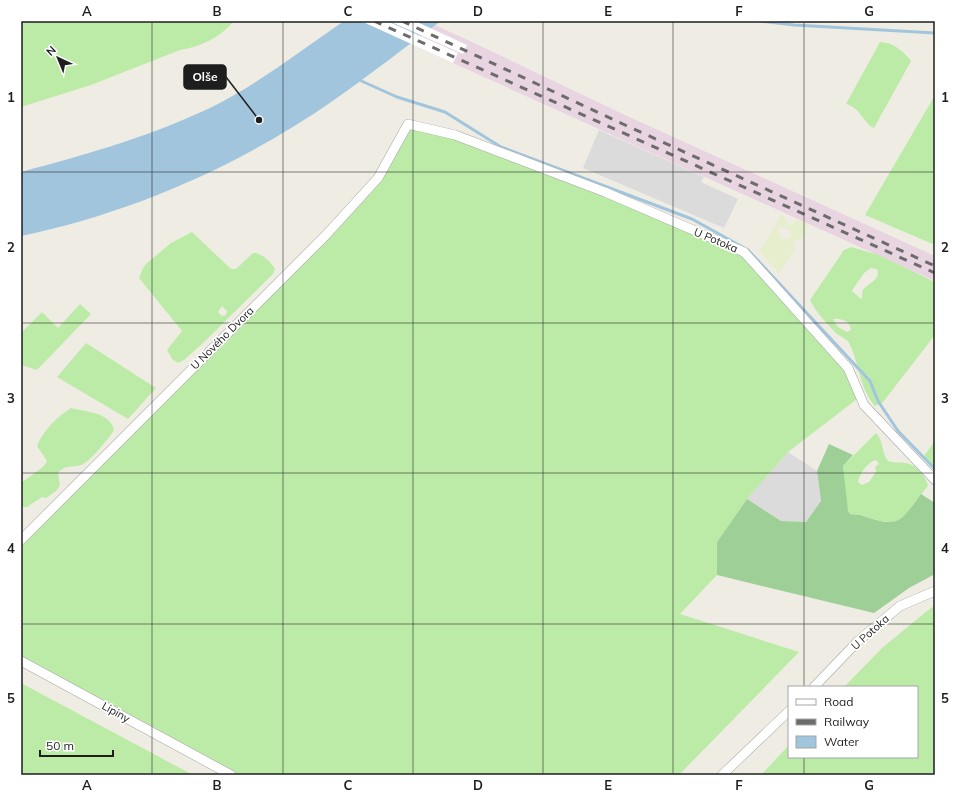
<svg xmlns="http://www.w3.org/2000/svg" width="956" height="796" font-family="Mulish,sans-serif">
<style>
.residential{fill:#dcdbdb}
.industrial{fill:#e8d5e1}
.farmland{fill:#e6eece;fill-rule:evenodd}
.grass{fill:#bceba7;fill-rule:evenodd}
.forest{fill:#9dcf97}
.water{fill:#a2c5de}
.pier{fill:#fff}
.lines{fill:none;stroke-linecap:round;stroke-linejoin:round}
.stream{stroke:#a2c5de;stroke-width:3}
.minor-casing{stroke:#a5a5a5;stroke-width:10}
.minor{stroke:#fff;stroke-width:9}
.rail{stroke:#6c6c6c;stroke-width:3;stroke-dasharray:8 8;stroke-linecap:butt}
.grid{fill:none;stroke:#1e1e1e;stroke-width:1;stroke-opacity:0.55}
.labels{text-anchor:middle;dominant-baseline:central;stroke-width:3.5;stroke-linejoin:round;paint-order:stroke}
.street-label{font-size:11px;fill:#1e1e1e;stroke:#fff}
.leader{fill:none;stroke:#1e1e1e;stroke-width:1.5}
.callout-dot{fill:#1e1e1e;stroke:#fff;stroke-width:1.5}
.callout{fill:#1e1e1e;stroke:#1e1e1e;stroke-width:1.5}
.callout-label{font-size:12px;text-anchor:middle;font-weight:bold;fill:#fff}
.neatline{fill:none;stroke:#1e1e1e;stroke-width:1.5}
.grid-label{font-size:13px;text-anchor:middle;font-weight:bold;fill:#1e1e1e}
</style>
<rect width="100%" height="100%" fill="#efede3"/>
<!-- residential -->
<path class="residential" d="M 599,130 L 704,177 L 701,182 L 738,199 L 724,228 L 583,168 Z
M 788,452 L 817,471 L 821,501 L 806,522 L 781,521 L 747,499 Z"/>
<!-- industrial -->
<path class="industrial" d="M 360,21 L 426,21 L 470,41 L 625,115 L 935,256 L 935,281 Z"/>
<!-- farmland -->
<path class="farmland" d="M 782,214 L 786,220 L 787,225 L 794,223 L 796,219 L 808,224 L 805,228 L 806,233 L 802,239 L 794,241 L 794,251 L 779,274 L 759,251 ZM 781,227 L 790,230 L 791,238 L 784,239 L 781,238 L 777,231 Z"/>
<!-- grass -->
<path class="grass" d="M 21,21 L 234,21 C 221,37 200,47 180,50 L 91,85 L 21,107 Z
M 880,42 C 894,43 902,50 911,61 L 874,128 C 864,124 860,107 846,104 Z
M 935,95 L 935,245 L 865,215 Z
M 408,124 L 455,135 L 744,252 L 848,368 L 861,396 L 788,452 L 747,499 L 717,542 L 717,575 L 680,614 L 799,652 L 679,775 L 231,775 L 21,661 L 21,540 L 378,178 Z
M 192,232 L 231,269 L 236,269 L 253,253 C 262,253 271,262 275,269 L 273,274 L 202,344 L 184,360 L 178,363 L 172,359 L 167,350 L 182,331 L 139,278 L 143,268 L 146,264 L 171,243 ZM 222,306 L 227,311 L 226,315 L 222,316 L 218,312 Z
M 851,247 L 879,255 L 935,282 L 935,335 L 883,402 L 875,406 C 859,388 860,364 849,343 C 847,339 841,337 837,334 C 828,325 815,311 810,300 L 844,250 ZM 871,268 L 877,269 C 881,281 868,282 863,290 C 861,293 864,296 861,299 L 852,291 L 853,289 L 864,273 ZM 833,319 C 841,318 850,321 851,330 L 847,332 L 838,327 Z
M 80,304 L 91,314 L 37,370 L 21,365 L 21,333 L 42,312 L 58,328 Z
M 86,343 L 156,388 L 128,419 L 57,377 Z
M 71,408 C 86,412 110,412 114,430 C 109,438 90,462 81,465 C 72,468 65,464 58,473 L 60,485 L 56,491 L 46,498 L 42,497 L 27,507 L 21,507 L 21,483 L 44,466 L 47,461 L 37,446 C 44,429 57,417 71,408 Z
M 876,433 C 884,441 881,452 888,461 C 892,463 900,462 905,463 C 915,463 927,478 928,486 C 902,516 908,531 863,516 C 858,514 854,515 850,514 C 844,506 844,477 843,466 ZM 876,460 L 879,464 L 875,467 L 876,472 L 869,482 L 862,485 L 858,482 C 860,474 867,462 876,460 Z
M 935,441 L 935,467 L 924,456 Z
M 932,607 L 935,609 L 935,775 L 761,775 L 789,745 L 789,757 L 917,757 L 917,687 L 844,687 L 882,648 Z
M 21,683 L 193,775 L 21,775 Z"/>
<!-- forest -->
<path class="forest" d="M 829,444 L 853,455 L 843,466 L 848,511 L 850,514 C 855,515 858,514 863,516 C 899,528 900,523 921,494 L 935,503 L 935,574 L 909,588 L 874,613 L 717,575 L 717,542 L 747,499 L 781,521 L 806,522 L 821,501 L 817,471 Z"/>
<!-- water -->
<path class="water" d="M 344,21 L 441,21 C 405,47 370,75 334,100 C 241,165 132,213 21,236 L 21,172 C 88,154 155,135 218,104 C 262,81 303,49 344,21 Z"/>
<!-- pier -->
<path class="pier" d="M 361,21 L 387,21 L 458,53 L 453,63 Z
M 389,21 L 415,21 L 467,45 L 463,54 Z"/>
<g class="lines">
<!-- stream -->
<path class="stream" d="M 761,21 L 794,25 L 935,33
M 357,79 L 397,97 L 445,112 L 501,147 L 692,219 L 748,250 L 870,381 L 878,401 L 898,431 L 935,469"/>
<defs>
<path id="minor" d="M 21,540 L 326,235 L 378,178 L 408,124 L 455,135 L 605,192 L 744,252 L 848,368 L 864,405 L 935,480
M 21,661 L 231,775
M 814,687 L 858,641 L 900,606 L 935,591
M 722,775 L 789,711"/>
</defs>
<!-- minor casing -->
<use href="#minor" class="minor-casing"/>
<!-- minor -->
<use href="#minor" class="minor"/>
<!-- rail -->
<path class="rail" d="M 374,21 L 935,273
M 402,21 L 625,125 L 935,266"/>
</g>
<!-- grid -->
<path class="grid" d="M 152,21 L 152,775M 283,21 L 283,775M 413,21 L 413,775M 543,21 L 543,775M 673,21 L 673,775M 804,21 L 804,687M 21,172 L 935,172M 21,323 L 935,323M 21,473 L 935,473M 21,624 L 935,624M 804,757 L 804,775"/>
<g class="labels">
<!-- street labels -->
<g class="street-label">
<text transform="translate(716 240) rotate(23)">U Potoka</text>
<text transform="translate(222 338) rotate(-45)">U Nového Dvora</text>
<text transform="translate(870 632) rotate(-42)">U Potoka</text>
<text transform="translate(116 712) rotate(29)">Lipiny</text>
</g>
</g>
<!-- callouts -->
<path class="leader" d="M259 120L226 77"/>
<circle class="callout-dot" cx="259" cy="120" r="4"/>
<rect class="callout" x="184" y="65" width="42" height="24" rx="4"/>
<g class="callout-label">
<text x="205" y="81">Olše</text>
</g>
<!-- border -->
<rect width="956" height="796" fill="none" stroke="#ffffff" stroke-width="44"/>
<!-- legend -->
<rect x="788" y="686" width="130" height="72" fill="#ffffff" stroke="#a5a5a5"/>
<rect x="796" y="699" width="20" height="6" fill="#ffffff" stroke="#a5a5a5"/>
<text x="824" y="706" font-size="12" fill="#1e1e1e">Road</text>
<rect x="796" y="719" width="20" height="6" fill="#6c6c6c" stroke="#a5a5a5"/>
<text x="824" y="726" font-size="12" fill="#1e1e1e">Railway</text>
<rect x="796" y="736" width="20" height="12" fill="#a2c5de" stroke="#a5a5a5"/>
<text x="824" y="746" font-size="12" fill="#1e1e1e">Water</text>
<!-- north arrow -->
<g transform="translate(58 58) rotate(316)" stroke="#ffffff" stroke-width="3" paint-order="stroke">
<path d="M0-3L7 15L0 10L-7 15Z" fill="#1e1e1e"/>
<text y="-6" font-size="11" font-weight="bold" text-anchor="middle" fill="#1e1e1e">N</text>
</g>
<!-- scale -->
<path d="M40 750v6h73v-6" fill="none" stroke="#1e1e1e" stroke-width="2"/>
<text x="46" y="750" font-size="12" fill="#1e1e1e" stroke="#ffffff" stroke-width="3" paint-order="stroke">50 m</text>
<rect x="22" y="22" width="912" height="752" class="neatline"/>
<g class="grid-label">
<text x="87" y="16">A</text>
<text x="217" y="16">B</text>
<text x="348" y="16">C</text>
<text x="478" y="16">D</text>
<text x="608" y="16">E</text>
<text x="739" y="16">F</text>
<text x="869" y="16">G</text>
<text x="11" y="102">1</text>
<text x="945" y="102">1</text>
<text x="11" y="252">2</text>
<text x="945" y="252">2</text>
<text x="11" y="403">3</text>
<text x="945" y="403">3</text>
<text x="11" y="553">4</text>
<text x="945" y="553">4</text>
<text x="11" y="703">5</text>
<text x="945" y="703">5</text>
<text x="87" y="790">A</text>
<text x="217" y="790">B</text>
<text x="348" y="790">C</text>
<text x="478" y="790">D</text>
<text x="608" y="790">E</text>
<text x="739" y="790">F</text>
<text x="869" y="790">G</text>
</g>
</svg>
